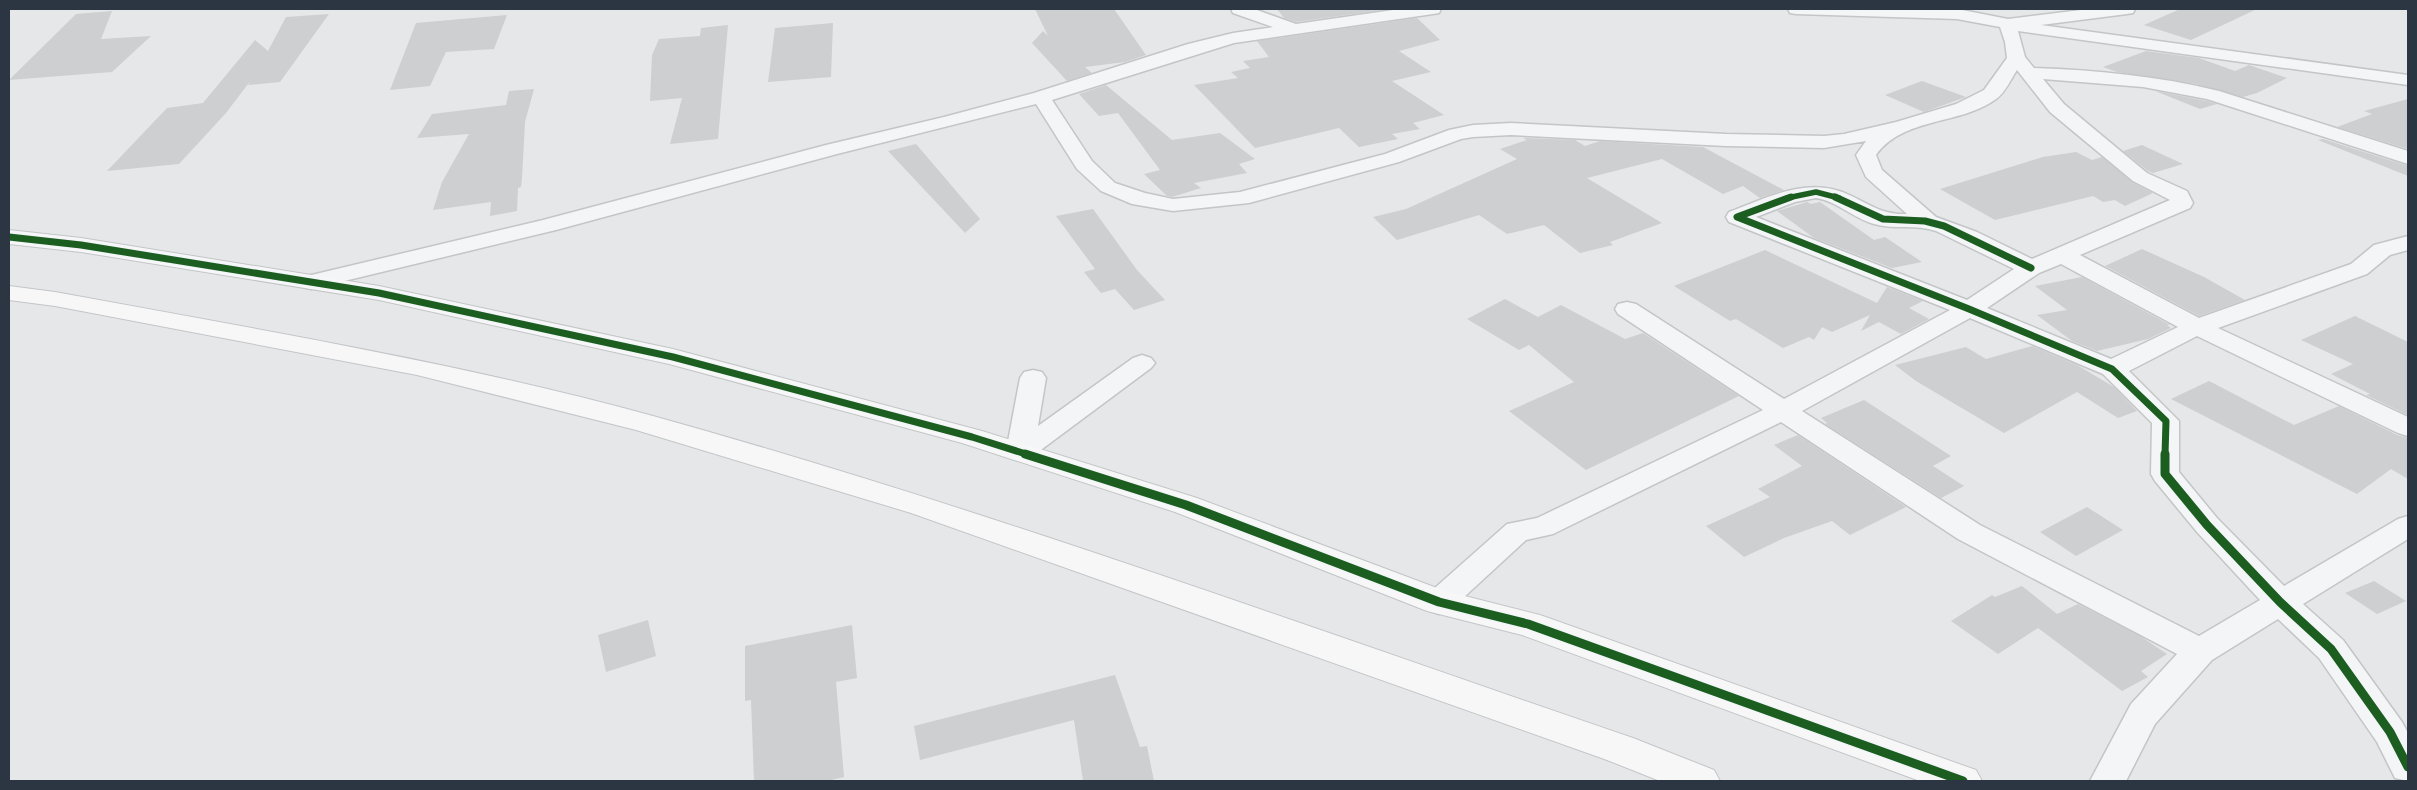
<svg xmlns="http://www.w3.org/2000/svg" width="2417" height="790" font-family="'DM Sans',sans-serif">
<style>
.building{fill:#cdcfd1}
.lines{fill:none;stroke-linecap:round;stroke-linejoin:round}
.street-casing{stroke:#c3c5c7;stroke-width:3}
.secondary-casing{stroke:#c3c5c7;stroke-width:2}
.street{fill:#f4f5f6;fill-rule:evenodd}
.secondary{fill:#f7f7f8;fill-rule:evenodd}
.cycleway-far2-casing{stroke:#f3f5f8;stroke-width:8}
.cycleway-far1-casing{stroke:#f3f5f8;stroke-width:10}
.cycleway-casing{stroke:#f3f5f8;stroke-width:12}
.cycleway-far2{stroke:#1b5e20;stroke-width:5.5}
.cycleway-far1{stroke:#1b5e20;stroke-width:7}
.cycleway{stroke:#1b5e20;stroke-width:9}
</style>
<rect width="100%" height="100%" fill="#e5e7e9"/>
<!-- building -->
<path class="building" d="M 1035,9 L 1114,9 L 1146,55 L 1125,62 L 1085,67 L 1092,73 L 1067,81 L 1032,43 L 1043,31 L 1048,36 Z
M 1277,9 L 1389,9 L 1296,22 L 1284,18 Z
M 2180,9 L 2257,9 L 2191,40 L 2144,25 Z
M 112,11 L 101,39 L 151,36 L 112,72 L 9,80 L 76,14 Z
M 329,14 L 280,82 L 248,85 L 251,80 L 226,113 L 179,164 L 107,171 L 167,108 L 203,103 L 255,40 L 268,51 L 286,17 Z
M 507,15 L 494,49 L 446,52 L 430,86 L 390,90 L 416,23 Z
M 1417,18 L 1440,40 L 1399,51 L 1431,72 L 1392,81 L 1444,115 L 1413,123 L 1420,129 L 1392,134 L 1398,139 L 1359,147 L 1339,128 L 1255,148 L 1194,85 L 1238,78 L 1231,72 L 1250,68 L 1243,61 L 1269,57 L 1257,41 Z
M 833,23 L 831,77 L 768,82 L 775,28 Z
M 728,25 L 718,139 L 670,144 L 682,98 L 650,101 L 652,55 L 659,39 L 700,36 L 701,28 Z
M 2146,51 L 2199,58 L 2235,71 L 2249,65 L 2287,78 L 2257,93 L 2243,97 L 2196,84 L 2117,72 L 2103,67 Z
M 1922,81 L 1966,97 L 1924,112 L 1885,95 Z
M 1106,85 L 1172,140 L 1220,133 L 1255,159 L 1239,164 L 1247,173 L 1194,183 L 1201,188 L 1172,197 L 1167,196 L 1144,174 L 1160,170 L 1118,113 L 1099,116 L 1079,94 Z
M 534,89 L 525,122 L 522,178 L 521,187 L 518,188 L 517,211 L 490,216 L 491,202 L 433,210 L 442,182 L 469,134 L 417,138 L 432,114 L 506,105 L 509,91 Z
M 2155,91 L 2207,101 L 2217,104 L 2200,109 Z
M 2408,99 L 2408,149 L 2337,127 L 2372,114 L 2364,111 Z
M 1523,138 L 1575,140 L 1585,146 L 1600,141 L 1703,147 L 1784,190 L 1760,198 L 1743,186 L 1723,194 L 1662,159 L 1587,178 L 1662,223 L 1610,242 L 1613,245 L 1580,253 L 1544,225 L 1507,234 L 1479,215 L 1397,240 L 1373,217 L 1406,209 L 1517,159 L 1500,149 L 1527,140 Z
M 2323,139 L 2408,166 L 2408,176 L 2318,140 Z
M 916,144 L 980,219 L 965,233 L 888,151 Z
M 2142,145 L 2183,164 L 2153,173 L 2148,171 L 2123,151 Z
M 2076,152 L 2092,160 L 2102,157 L 2132,182 L 2153,193 L 2125,206 L 2115,200 L 2103,202 L 2093,196 L 1995,220 L 1940,189 L 2043,157 Z
M 1807,202 L 1811,204 L 1820,202 L 1874,240 L 1885,237 L 1922,262 L 1892,268 L 1814,238 L 1777,211 Z
M 1093,209 L 1137,270 L 1165,300 L 1134,310 L 1115,289 L 1101,293 L 1084,272 L 1095,269 L 1056,216 Z
M 2142,249 L 2204,277 L 2245,300 L 2199,316 L 2105,266 Z
M 1765,250 L 1877,303 L 1887,287 L 1923,301 L 1909,308 L 1929,319 L 1901,334 L 1879,322 L 1861,331 L 1870,315 L 1832,332 L 1822,327 L 1814,340 L 1809,337 L 1783,348 L 1736,319 L 1730,321 L 1674,286 Z
M 2082,277 L 2170,325 L 2167,325 L 2171,328 L 2148,339 L 2097,351 L 2072,341 L 2037,315 L 2067,310 L 2035,286 Z
M 1505,299 L 1538,317 L 1561,305 L 1625,339 L 1643,333 L 1739,396 L 1586,470 L 1509,411 L 1574,382 L 1529,345 L 1519,350 L 1467,319 Z
M 2355,316 L 2408,342 L 2408,415 L 2366,395 L 2370,394 L 2331,374 L 2353,364 L 2301,340 Z
M 2032,346 L 2077,365 L 2114,387 L 2137,411 L 2118,418 L 2077,392 L 2004,433 L 1916,381 L 1895,365 L 1966,347 L 1986,359 Z
M 2209,381 L 2294,425 L 2339,406 L 2397,435 L 2408,438 L 2408,479 L 2391,469 L 2357,494 L 2171,399 Z
M 1864,400 L 1951,456 L 1933,466 L 1964,486 L 1941,498 L 1825,424 L 1827,423 L 1821,418 Z
M 1798,435 L 1906,507 L 1850,535 L 1832,521 L 1784,538 L 1744,557 L 1706,526 L 1770,497 L 1758,489 L 1802,466 L 1774,445 Z
M 2087,507 L 2123,530 L 2076,556 L 2040,532 Z
M 2374,581 L 2406,601 L 2377,614 L 2345,593 Z
M 2022,586 L 2057,614 L 2078,604 L 2140,636 L 2167,654 L 2141,671 L 2148,677 L 2122,691 L 2038,628 L 1998,654 L 1951,621 L 1992,595 L 1995,597 Z
M 648,620 L 656,656 L 606,672 L 598,635 Z
M 852,625 L 857,678 L 836,682 L 844,777 L 827,781 L 754,781 L 751,700 L 745,701 L 745,646 Z
M 1115,675 L 1140,747 L 1147,746 L 1154,781 L 1083,781 L 1074,720 L 920,760 L 914,726 Z"/>
<g class="lines">
<defs>
<path id="street" d="M 1231,9 L 1254,9 L 1296,24 L 1400,9 L 1441,9 L 1439,13 L 1433,14 L 1234,43 L 1052,100 L 1092,161 L 1115,183 L 1145,193 L 1173,199 L 1240,192 L 1385,154 L 1449,130 L 1473,125 L 1511,123 L 1726,134 L 1824,136 L 1844,134 L 1896,122 L 1956,104 L 1984,90 L 2007,58 L 2005,42 L 2000,27 L 1957,19 L 1796,14 L 1790,13 L 1788,9 L 1957,9 L 2008,19 L 2089,9 L 2135,9 L 2133,13 L 2127,14 L 2041,25 L 2408,75 L 2408,85 L 2018,31 L 2025,57 L 2034,68 C 2096,70 2158,76 2219,91 L 2408,151 L 2408,164 L 2207,99 L 2143,87 L 2043,79 L 2064,104 L 2147,173 L 2187,191 L 2193,203 L 2190,208 L 2080,255 L 2199,318 L 2351,264 L 2374,245 L 2408,236 L 2408,250 L 2390,255 L 2367,274 L 2218,328 L 2408,417 L 2408,436 L 2398,433 L 2197,336 L 2129,371 L 2179,421 L 2179,472 L 2217,518 L 2284,586 L 2398,519 L 2408,516 L 2408,539 L 2303,604 L 2343,640 L 2402,722 L 2408,733 L 2408,781 L 2395,778 L 2377,742 L 2319,658 L 2278,619 L 2212,660 L 2155,724 L 2126,781 L 2090,781 L 2131,704 L 2177,654 L 1958,539 L 1781,422 L 1553,534 L 1526,540 L 1450,610 L 1439,614 L 1428,610 L 1423,602 L 1428,594 L 1507,524 L 1537,518 L 1763,410 L 1618,314 L 1615,309 L 1618,304 L 1627,302 L 1636,304 L 1784,399 L 1950,310 L 1729,222 L 1726,217 L 1729,212 C 1766,198 1807,176 1847,194 C 1870,204 1881,215 1907,214 L 1866,177 L 1856,155 L 1866,141 L 1824,148 L 1726,146 L 1511,135 L 1473,137 L 1461,139 L 1399,162 L 1249,203 L 1173,211 L 1132,204 L 1101,191 L 1077,169 L 1036,104 L 837,154 L 556,230 L 311,289 L 303,287 L 299,282 L 303,277 L 543,220 L 826,145 L 944,117 L 1034,93 L 1188,44 L 1233,33 L 1273,27 L 1233,13 ZM 2017,70 L 2050,112 L 2133,181 L 2170,200 L 2032,259 L 1977,232 L 1936,217 L 1882,170 L 1876,155 C 1903,117 1961,125 1996,99 C 2005,93 2011,79 2017,70 ZM 1816,198 C 1837,201 1853,218 1874,224 C 1894,230 1916,224 1936,231 L 2014,269 L 1967,300 L 1756,217 L 1795,202 ZM 2061,264 L 2178,327 L 2111,359 L 1987,308 L 2039,273 ZM 1970,318 L 2103,374 L 2152,423 L 2151,474 L 2155,481 L 2197,532 L 2260,600 L 2199,636 L 1980,525 L 1802,411 Z
M 1142,355 L 1151,358 L 1155,363 L 1151,368 L 1030,458 L 1020,461 L 1010,458 L 1006,452 L 1020,378 L 1024,372 L 1033,370 L 1042,372 L 1046,378 L 1038,426 L 1133,358 Z"/>
<path id="secondary" d="M 9,230 L 81,238 L 379,286 L 673,349 L 982,431 L 1197,498 L 1445,591 L 1540,615 L 1976,770 L 1982,781 L 1920,781 L 1522,635 L 1427,611 L 1175,512 L 962,443 L 669,364 L 379,300 L 81,252 L 9,244 Z
M 9,286 L 55,292 C 255,329 456,362 653,416 C 984,508 1308,627 1633,738 L 1714,770 L 1720,781 L 1660,781 L 1607,760 L 911,513 L 636,430 L 417,375 L 55,306 L 9,300 Z"/>
</defs>
<!-- street casing -->
<use href="#street" class="street-casing"/>
<!-- secondary casing -->
<use href="#secondary" class="secondary-casing"/>
<!-- street -->
<use href="#street" class="street"/>
<!-- secondary -->
<use href="#secondary" class="secondary"/>
<defs>
<path id="cycleway-far2" d="M 1787,198 L 1816,192 L 1839,198"/>
<path id="cycleway-far1" d="M 1791,197 L 1737,217 L 1969,309 L 2112,369 L 2166,421 L 2165,455
M 1835,197 L 1883,219 L 1925,221 L 1944,226 L 2031,268
M 9,237 L 81,245 L 379,293 L 673,357 L 972,437 L 1029,455"/>
<path id="cycleway" d="M 1025,454 L 1186,505 L 1439,602 L 1528,624 L 1963,781
M 2165,454 L 2165,474 L 2207,525 L 2280,602 L 2331,649 L 2390,732 L 2408,767"/>
</defs>
<!-- cycleway-far2 casing -->
<use href="#cycleway-far2" class="cycleway-far2-casing"/>
<!-- cycleway-far1 casing -->
<use href="#cycleway-far1" class="cycleway-far1-casing"/>
<!-- cycleway casing -->
<use href="#cycleway" class="cycleway-casing"/>
<!-- cycleway-far2 -->
<use href="#cycleway-far2" class="cycleway-far2"/>
<!-- cycleway-far1 -->
<use href="#cycleway-far1" class="cycleway-far1"/>
<!-- cycleway -->
<use href="#cycleway" class="cycleway"/>
</g>
<!-- border -->
<rect width="2417" height="790" fill="none" stroke="#2b3642" stroke-width="20"/>
</svg>
